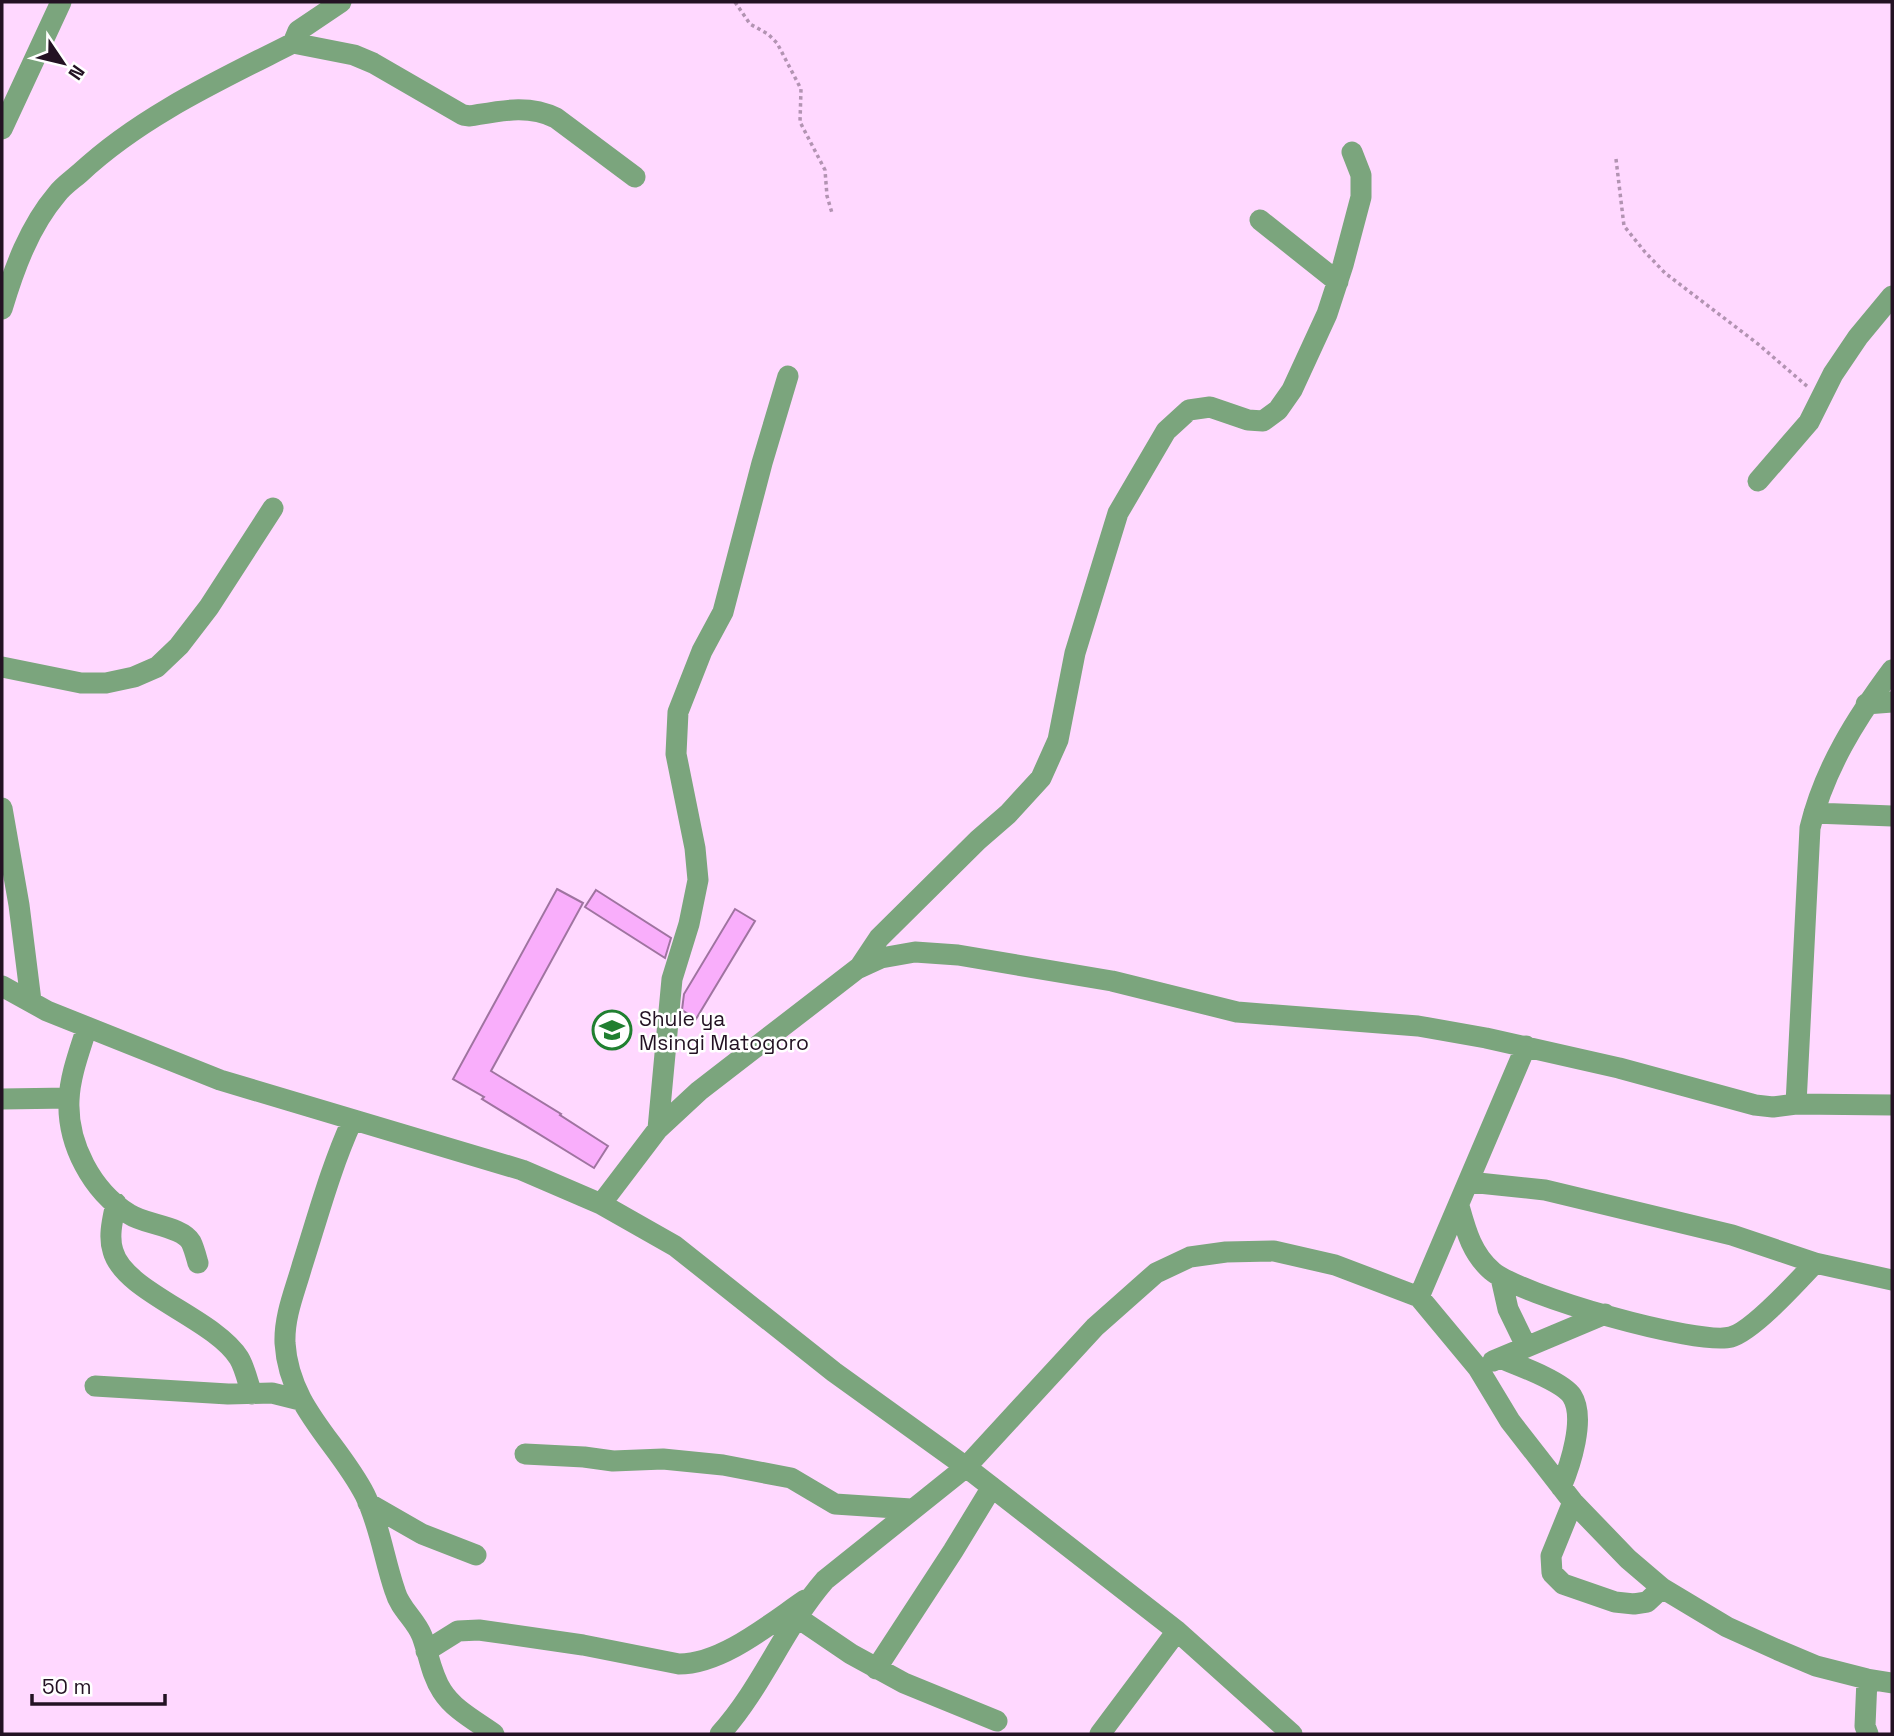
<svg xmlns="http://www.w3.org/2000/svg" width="1894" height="1736" font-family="'Space Grotesk',sans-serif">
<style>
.building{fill:#f9aefb;stroke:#9f74a0;stroke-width:2}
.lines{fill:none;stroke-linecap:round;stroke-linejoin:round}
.path{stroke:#b293b2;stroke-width:3.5;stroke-dasharray:3.5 3.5;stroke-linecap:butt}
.minor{stroke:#7ba57d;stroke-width:21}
.labels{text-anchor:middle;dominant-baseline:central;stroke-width:5;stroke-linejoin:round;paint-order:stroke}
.poi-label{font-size:21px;fill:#231223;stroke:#fff;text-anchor:start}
</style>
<rect width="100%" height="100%" fill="#ffd8ff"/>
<!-- building -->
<path class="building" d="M 557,889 L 583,903 L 491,1071 L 561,1114 L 560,1115 L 608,1146 L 594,1168 L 482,1099 L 484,1097 L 453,1079 Z
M 596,890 L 671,938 L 665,958 L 585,907 Z
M 735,909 L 755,921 L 696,1019 L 682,1010 L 684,994 Z"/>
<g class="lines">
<!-- path -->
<path class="path" d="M 735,2 L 750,24 L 768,34 L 777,43 L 801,89 L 800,122 L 825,170 L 827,196 L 832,213
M 1616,159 L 1624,226 L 1645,252 L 1665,273 L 1758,344 L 1808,387"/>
<!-- minor -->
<path class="minor" d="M 293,43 L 354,55 L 373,63 L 463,115 L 470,116 C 500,111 528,104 556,118 L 635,177
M 2,129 L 61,2
M 1260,220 L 1338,282
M 2,309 C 14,269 29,227 57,194 C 63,186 72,180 80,173 C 141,116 220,80 293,43 L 298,31 L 341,2
M 1758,481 L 1809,422 L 1833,374 L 1858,337 L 1892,296
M 2,667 L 81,683 L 106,683 L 134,677 L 157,667 L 179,646 L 209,607 L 273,508
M 1866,704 L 1892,702
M 2,808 L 19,905 L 31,1001
M 1814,813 L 1892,816
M 859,968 L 879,938 L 978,840 L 1008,814 L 1041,778 L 1058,740 L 1075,653 L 1118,513 L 1166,431 L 1189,410 L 1210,407 L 1248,420 L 1263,421 L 1278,410 L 1292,390 L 1327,314 L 1343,265 L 1361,197 L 1361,175 L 1352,152
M 2,986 L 47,1011 L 220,1080 L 522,1170 L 601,1204 L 675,1246 L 834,1372 L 966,1467 L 1177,1631 L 1292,1734
M 87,1027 C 80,1050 70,1075 69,1100 C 67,1144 92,1191 129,1214 C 145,1225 182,1226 191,1242 C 194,1248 196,1256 198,1263
M 2,1099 L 69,1098
M 1796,1104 L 1810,828 C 1824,769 1857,717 1892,670
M 352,1121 C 331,1167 318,1216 302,1266 C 295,1291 284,1316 285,1343 C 289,1408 338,1442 365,1495 C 380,1526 384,1559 395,1591 C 400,1609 416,1620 422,1636 C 429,1655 431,1674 442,1691 C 454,1710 476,1721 494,1734
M 658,1129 L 672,979 L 689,924 L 698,880 L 695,848 L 676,754 L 678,712 L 702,651 L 723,612 L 762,463 L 788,376
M 1469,1182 L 1545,1190 L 1732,1235 L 1815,1263 L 1892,1280
M 116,1203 C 113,1218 108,1236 113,1251 C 124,1292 214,1318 239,1358 C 245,1368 248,1383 252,1394
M 601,1204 L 658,1129 L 699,1091 L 857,969 L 881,958 L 915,952 L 958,955 L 1112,981 L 1237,1012 L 1418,1026 L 1486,1038 L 1619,1068 L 1755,1105 L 1773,1107 L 1796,1104 L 1892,1105
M 1459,1206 C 1466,1231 1472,1254 1492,1271 C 1519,1295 1698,1346 1731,1337 C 1753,1331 1798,1281 1815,1263
M 1501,1278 L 1508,1309 L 1526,1346
M 1419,1297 L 1526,1046
M 1500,1358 C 1517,1365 1562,1381 1572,1396 C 1586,1418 1570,1466 1561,1487
M 1493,1361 L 1605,1314
M 95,1386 L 228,1394 L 272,1393 L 300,1400
M 525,1454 L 584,1457 L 613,1461 L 663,1459 L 723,1465 L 791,1478 L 835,1504 L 911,1509
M 1573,1502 L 1551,1556 L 1552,1573 L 1563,1584 L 1615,1602 L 1634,1604 L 1647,1602 L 1662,1588
M 368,1503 L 422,1534 L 476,1555
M 798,1618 L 851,1654 L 904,1683 L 997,1721
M 426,1651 L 458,1631 L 479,1630 L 583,1645 L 679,1664 C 722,1664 771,1623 805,1600
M 876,1669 L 953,1551 L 992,1487
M 1867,1679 L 1865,1726 L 1868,1734
M 720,1734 C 762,1688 784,1627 825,1580 L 966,1467 L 1095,1327 L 1156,1273 L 1190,1257 L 1226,1252 L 1274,1251 L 1335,1265 L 1419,1297 L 1478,1368 L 1510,1421 L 1573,1502 L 1628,1559 L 1662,1588 L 1727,1627 L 1778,1650 L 1816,1666 L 1867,1679 L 1892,1683
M 1100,1734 L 1177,1631"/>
</g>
<!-- icons -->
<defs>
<symbol id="school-ring" viewBox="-11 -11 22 22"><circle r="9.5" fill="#fff" stroke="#207f30" stroke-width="1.5"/><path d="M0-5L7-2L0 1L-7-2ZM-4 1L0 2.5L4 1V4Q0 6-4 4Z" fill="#207f30"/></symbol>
</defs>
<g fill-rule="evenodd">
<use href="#school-ring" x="590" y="1008" width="44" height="44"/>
</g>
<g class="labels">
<!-- poi labels -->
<g class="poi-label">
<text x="639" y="1018">Shule ya<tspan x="639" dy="24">Msingi Matogoro</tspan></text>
</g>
</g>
<!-- border -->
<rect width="1894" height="1736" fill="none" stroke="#231223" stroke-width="7"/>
<!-- north arrow -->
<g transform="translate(63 63) rotate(125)" stroke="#ffffff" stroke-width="5" paint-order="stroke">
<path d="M0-5L12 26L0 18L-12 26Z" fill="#231223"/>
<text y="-10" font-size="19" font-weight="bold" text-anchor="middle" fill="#231223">N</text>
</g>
<!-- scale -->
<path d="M32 1694v10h133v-10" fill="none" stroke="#231223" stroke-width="3.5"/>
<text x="42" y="1694" font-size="21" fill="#231223" stroke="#ffffff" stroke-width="5" paint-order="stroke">50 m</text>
</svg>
